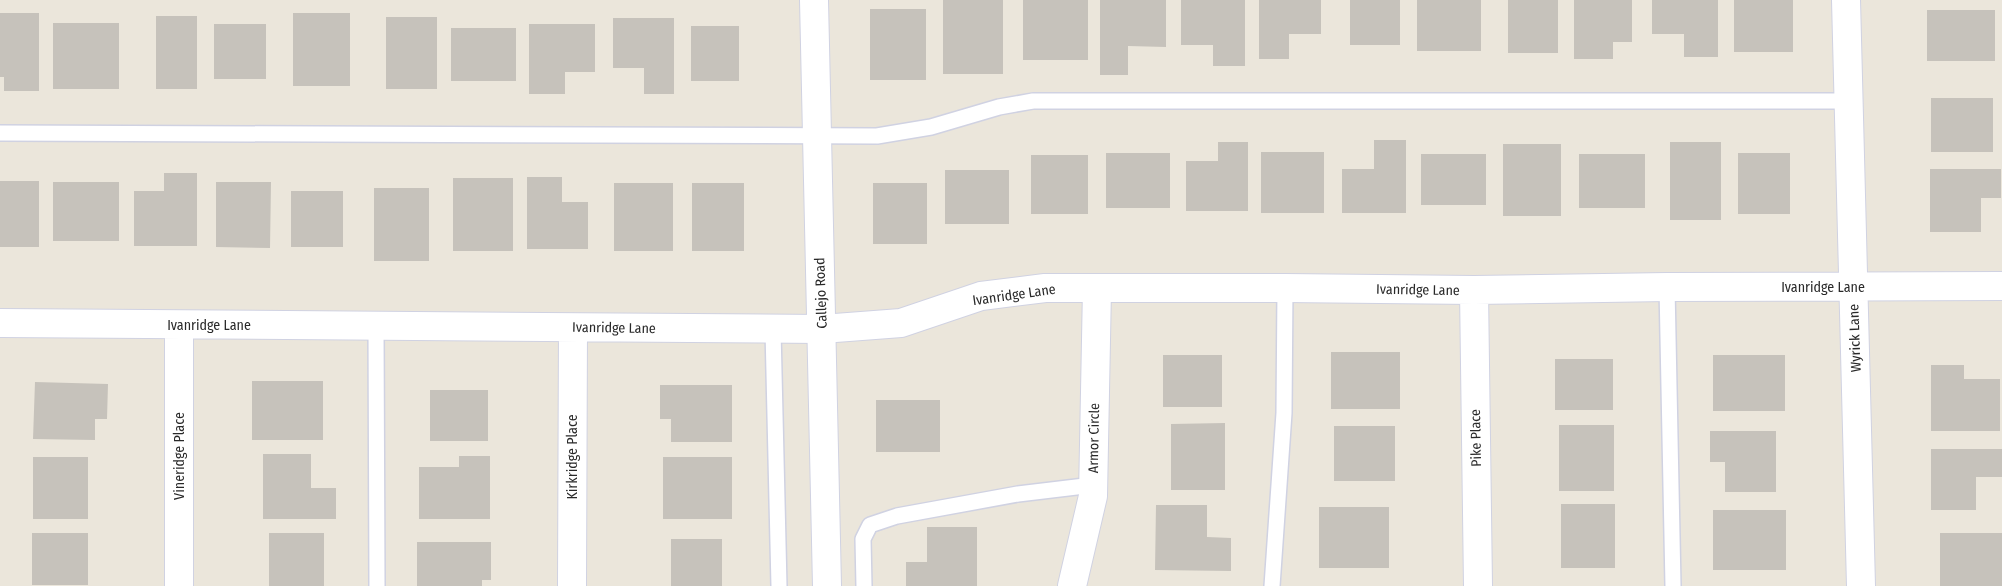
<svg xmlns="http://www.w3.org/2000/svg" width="2002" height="586" font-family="'Fira Sans Condensed',sans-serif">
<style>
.building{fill:#c6c2bb}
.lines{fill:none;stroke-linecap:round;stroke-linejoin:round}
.service-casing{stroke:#d0d2e2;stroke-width:18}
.minor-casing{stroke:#d0d2e2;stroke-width:30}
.tertiary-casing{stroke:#d0d2e2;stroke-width:30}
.service{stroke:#fff;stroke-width:15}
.minor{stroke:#fff;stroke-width:28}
.tertiary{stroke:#fff;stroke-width:28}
.labels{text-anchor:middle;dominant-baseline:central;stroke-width:4;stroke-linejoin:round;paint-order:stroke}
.street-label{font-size:14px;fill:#292929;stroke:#fff}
</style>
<rect width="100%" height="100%" fill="#ebe6db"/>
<!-- building -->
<path class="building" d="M 943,0 L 1003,0 L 1003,74 L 943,74 Z
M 1023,0 L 1088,0 L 1088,60 L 1023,60 Z
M 1100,0 L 1166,0 L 1166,47 L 1128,46 L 1128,75 L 1100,75 Z
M 1181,0 L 1245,0 L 1245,66 L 1213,66 L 1213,45 L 1181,45 Z
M 1259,0 L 1321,0 L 1321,34 L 1289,34 L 1289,59 L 1259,59 Z
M 1350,0 L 1400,0 L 1400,45 L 1350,45 Z
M 1417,0 L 1481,0 L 1481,51 L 1417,51 Z
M 1508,0 L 1558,0 L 1558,53 L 1508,53 Z
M 1574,0 L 1632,0 L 1632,42 L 1613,42 L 1613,59 L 1574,59 Z
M 1652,0 L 1718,0 L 1718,57 L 1684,57 L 1684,34 L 1652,34 Z
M 1734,0 L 1793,0 L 1793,52 L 1734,52 Z
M 870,9 L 926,9 L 926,80 L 870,80 Z
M 1927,10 L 1995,10 L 1995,61 L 1927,61 Z
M 0,13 L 39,13 L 39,91 L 4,91 L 4,77 L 0,77 Z
M 293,13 L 350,13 L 350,86 L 293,86 Z
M 156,16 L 197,16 L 197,89 L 156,89 Z
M 386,17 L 437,17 L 437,89 L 386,89 Z
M 613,18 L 674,18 L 674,94 L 644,94 L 644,68 L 613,68 Z
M 53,23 L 119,23 L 119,89 L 53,89 Z
M 214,24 L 266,24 L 266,79 L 214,79 Z
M 529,24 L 595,24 L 595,72 L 565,72 L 565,94 L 529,94 Z
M 691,26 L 739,26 L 739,81 L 691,81 Z
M 451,28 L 516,28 L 516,81 L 451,81 Z
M 1931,98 L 1993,98 L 1993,152 L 1931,152 Z
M 1374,140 L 1406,140 L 1406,213 L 1342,213 L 1342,169 L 1374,169 Z
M 1218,142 L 1248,142 L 1248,211 L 1186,211 L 1186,161 L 1218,161 Z
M 1670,142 L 1721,142 L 1721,220 L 1670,220 Z
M 1503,144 L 1561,144 L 1561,216 L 1503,216 Z
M 1261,152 L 1324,152 L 1324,213 L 1261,213 Z
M 1106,153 L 1170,153 L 1170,208 L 1106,208 Z
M 1738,153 L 1790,153 L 1790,214 L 1738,214 Z
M 1421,154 L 1486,154 L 1486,205 L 1421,205 Z
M 1579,154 L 1645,154 L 1645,208 L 1579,208 Z
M 1031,155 L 1088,155 L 1088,214 L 1031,214 Z
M 1930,169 L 2001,169 L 2001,198 L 1981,198 L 1981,232 L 1930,232 Z
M 945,170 L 1009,170 L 1009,224 L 945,224 Z
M 164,173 L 197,173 L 197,246 L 134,246 L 134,191 L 164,191 Z
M 527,177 L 562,177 L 562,202 L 588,202 L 588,249 L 527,249 Z
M 453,178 L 513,178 L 513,251 L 453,251 Z
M 0,181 L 39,181 L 39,247 L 0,247 Z
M 53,182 L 119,182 L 119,241 L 53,241 Z
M 216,182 L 271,182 L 270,248 L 216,247 Z
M 614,183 L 673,183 L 673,251 L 614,251 Z
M 692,183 L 744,183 L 744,251 L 692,251 Z
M 873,183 L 927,183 L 927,244 L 873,244 Z
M 374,188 L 429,188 L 429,261 L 374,261 Z
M 291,191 L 343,191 L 343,247 L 291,247 Z
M 1331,352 L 1400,352 L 1400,409 L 1331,409 Z
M 1163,355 L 1222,355 L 1222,407 L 1163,407 Z
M 1713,355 L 1785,355 L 1785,411 L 1713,411 Z
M 1555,359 L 1613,359 L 1613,410 L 1555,410 Z
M 1931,365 L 1964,365 L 1964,379 L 2000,379 L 2000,431 L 1931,431 Z
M 252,381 L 323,381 L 323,440 L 252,440 Z
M 35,382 L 108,384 L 107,419 L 95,419 L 95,440 L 33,439 Z
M 660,385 L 732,385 L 732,442 L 671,442 L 671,419 L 660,419 Z
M 430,390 L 488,390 L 488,441 L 430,441 Z
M 876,400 L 940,400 L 940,452 L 876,452 Z
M 1225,423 L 1225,490 L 1171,490 L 1171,424 Z
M 1559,425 L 1614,425 L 1614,491 L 1559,491 Z
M 1334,426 L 1395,426 L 1395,481 L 1334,481 Z
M 1710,431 L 1776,431 L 1776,492 L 1725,492 L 1725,462 L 1710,462 Z
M 1931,449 L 2002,449 L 2002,477 L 1976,477 L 1976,510 L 1931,510 Z
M 263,454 L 311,454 L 311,488 L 336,488 L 336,519 L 263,519 Z
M 459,456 L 490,456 L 490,519 L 419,519 L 419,467 L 459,467 Z
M 33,457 L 88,457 L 88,519 L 33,519 Z
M 663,457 L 732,457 L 732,519 L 663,519 Z
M 1561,504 L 1615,504 L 1615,568 L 1561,568 Z
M 1156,505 L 1207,505 L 1207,537 L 1231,538 L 1231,571 L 1155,570 Z
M 1319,507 L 1389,507 L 1389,568 L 1319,568 Z
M 1713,510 L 1786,510 L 1786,570 L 1713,570 Z
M 927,527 L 977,527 L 977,586 L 906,586 L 906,562 L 927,562 Z
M 32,533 L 88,533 L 88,585 L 32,585 Z
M 269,533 L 324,533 L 324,586 L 269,586 Z
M 1940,533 L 2002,533 L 2002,586 L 1940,586 Z
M 671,539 L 722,539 L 722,586 L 671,586 Z
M 417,542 L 491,542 L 491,580 L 482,580 L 482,586 L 417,586 Z"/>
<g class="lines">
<defs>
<path id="service" d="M 0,133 L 877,136 L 931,127 L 999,107 L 1033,101 L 1849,101
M 1667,287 L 1673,586
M 376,325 L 377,586
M 773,330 L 779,586
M 864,586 L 863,539 L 870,525 L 897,516 L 1018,494 L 1093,485
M 1272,586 L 1284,413 L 1285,288"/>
<path id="minor" d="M 1846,0 L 1861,586
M 1474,290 L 1478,586
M 0,323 L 822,329 L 901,323 L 981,296 L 1045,288 L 1285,288 L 1474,290 L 1667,287 L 2002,286
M 179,325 L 179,586
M 572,586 L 573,328
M 1072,586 L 1093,496 L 1097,288"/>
<path id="tertiary" d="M 814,0 L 827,586"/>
</defs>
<!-- service casing -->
<use href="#service" class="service-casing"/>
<!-- minor casing -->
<use href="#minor" class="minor-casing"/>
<!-- tertiary casing -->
<use href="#tertiary" class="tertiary-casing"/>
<!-- service -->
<use href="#service" class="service"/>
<!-- minor -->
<use href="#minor" class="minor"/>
<!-- tertiary -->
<use href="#tertiary" class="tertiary"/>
</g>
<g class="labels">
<!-- street labels -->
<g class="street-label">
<text x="1823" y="287">Ivanridge Lane</text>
<text transform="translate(1418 290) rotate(1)">Ivanridge Lane</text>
<text transform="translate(821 293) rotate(-92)">Callejo Road</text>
<text transform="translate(1014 295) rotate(-8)">Ivanridge Lane</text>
<text x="209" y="325">Ivanridge Lane</text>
<text transform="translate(614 328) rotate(1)">Ivanridge Lane</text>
<text transform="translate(1855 338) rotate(-92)">Wyrick Lane</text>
<text transform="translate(1094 438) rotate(-89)">Armor Circle</text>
<text transform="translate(1476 438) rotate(-91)">Pike Place</text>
<text transform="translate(179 456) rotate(-90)">Vineridge Place</text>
<text transform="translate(572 457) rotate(-90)">Kirkridge Place</text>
</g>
</g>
</svg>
